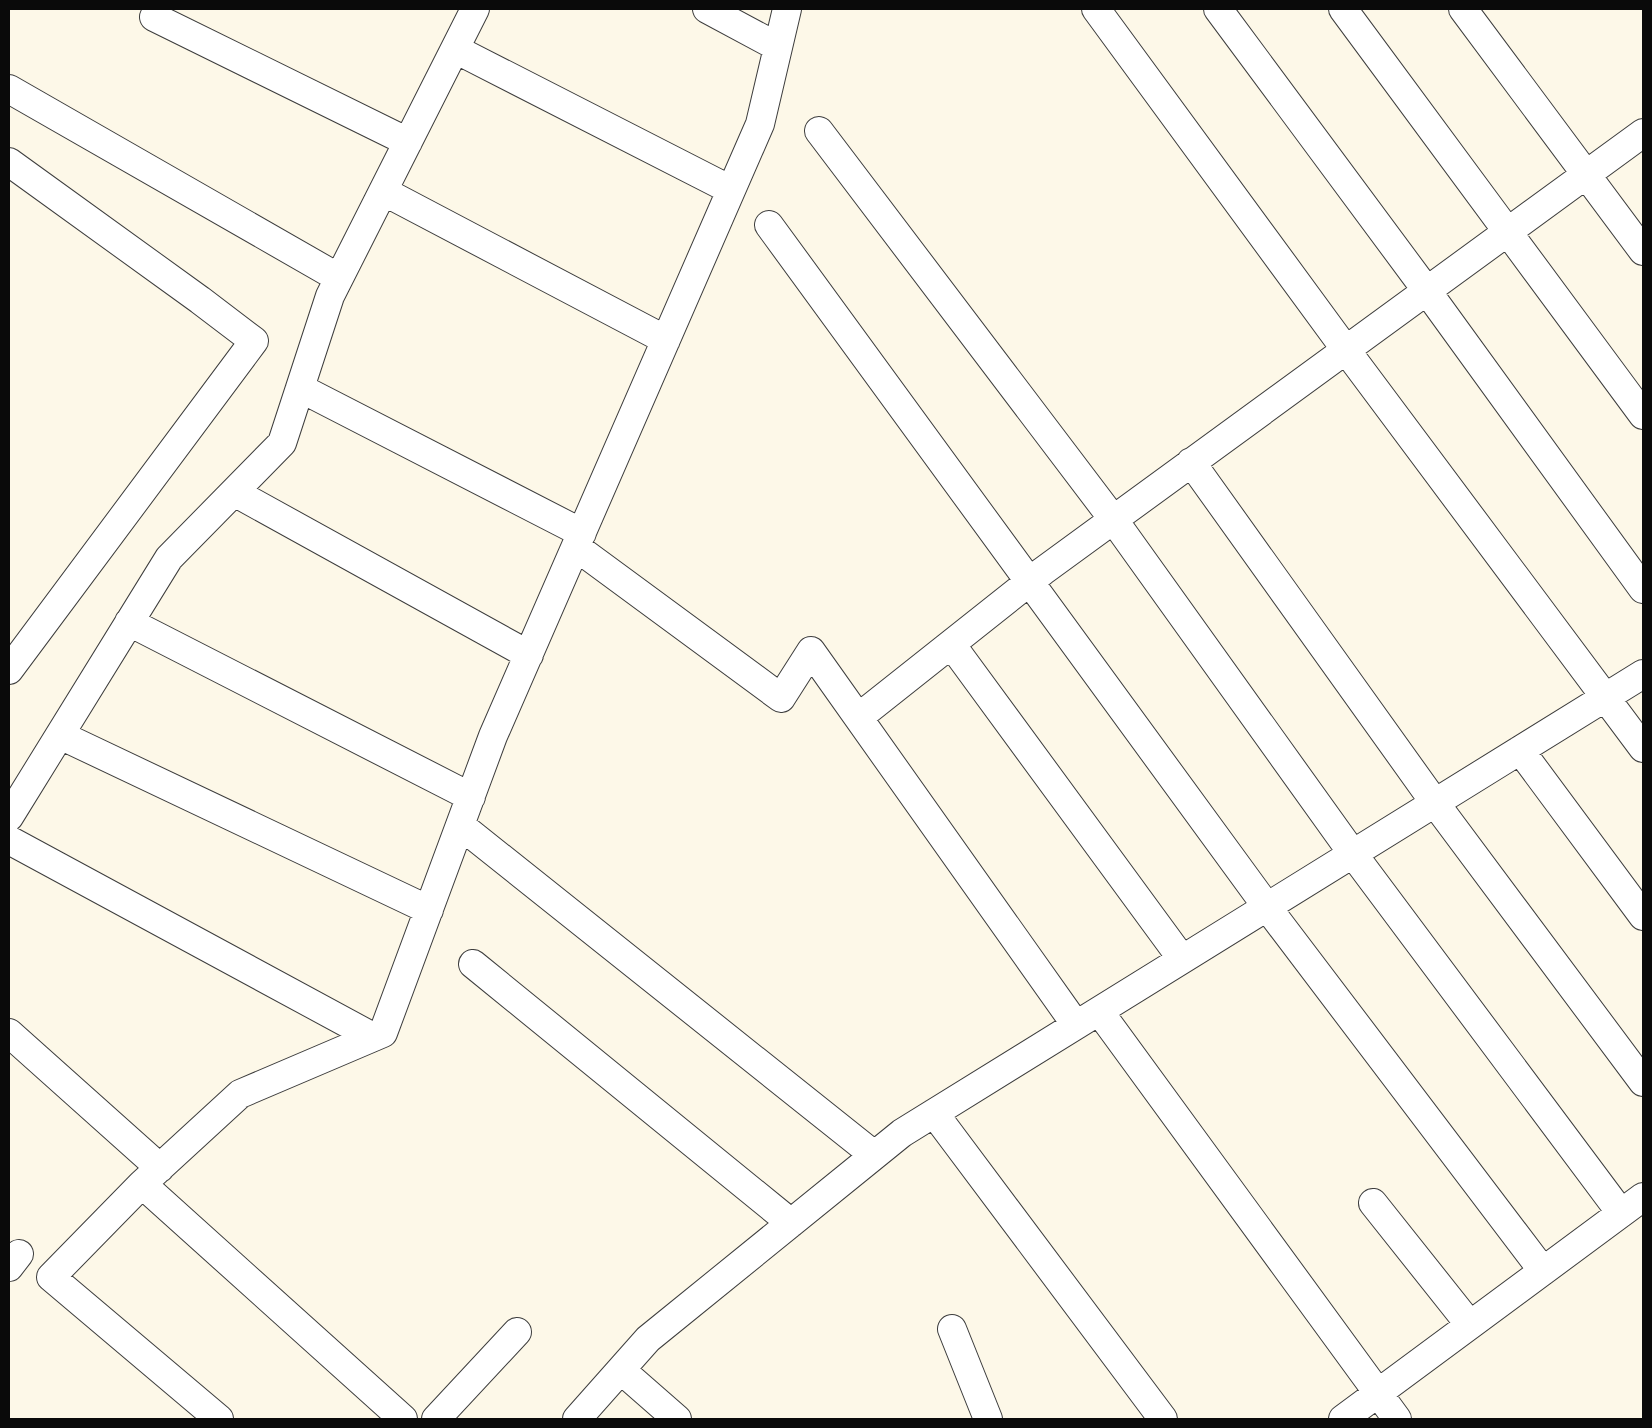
<svg xmlns="http://www.w3.org/2000/svg" width="1652" height="1428" font-family="Literata,serif">
<style>
.lines{fill:none;stroke-linecap:round;stroke-linejoin:round}
.minor-casing{stroke:#3d3d3d;stroke-width:30}
.minor{stroke:#fff;stroke-width:28}
</style>
<rect width="100%" height="100%" fill="#fdf8e8"/>
<g class="lines">
<defs>
<path id="minor" d="M 707,9 L 778,47
M 1096,9 L 1346,350 L 1643,748
M 1218,9 L 1427,291 L 1643,589
M 1343,9 L 1643,415
M 1463,9 L 1643,251
M 154,17 L 408,142
M 455,49 L 731,190
M 9,89 L 339,278
M 819,131 L 1113,519 L 1353,854 L 1621,1213
M 9,162 L 200,300 L 254,341 L 9,670
M 383,191 L 666,340
M 769,225 L 1267,907 L 1543,1271
M 300,388 L 582,533
M 1191,462 L 1435,803 L 1643,1082
M 234,492 L 529,655
M 576,547 L 781,698 L 811,651 L 1076,1025
M 129,622 L 471,797
M 951,644 L 1182,959
M 859,717 L 1043,571 L 1643,133
M 60,735 L 429,910
M 1520,750 L 1643,916
M 9,817 L 169,558 L 282,443 L 330,296 L 475,9
M 460,825 L 874,1155
M 9,840 L 373,1037
M 473,964 L 791,1223
M 1099,1011 L 1397,1419
M 9,1033 L 160,1168
M 934,1113 L 1163,1419
M 142,1184 L 51,1277 L 219,1419
M 1373,1203 L 1470,1325
M 9,1267 L 19,1254
M 952,1329 L 988,1419
M 621,1370 L 677,1419
M 403,1419 L 142,1184 L 240,1094 L 383,1033 L 493,736 L 760,124 L 787,9
M 436,1419 L 517,1332
M 577,1419 L 648,1339 L 902,1133 L 1643,674
M 1343,1419 L 1643,1197"/>
</defs>
<!-- minor casing -->
<use href="#minor" class="minor-casing"/>
<!-- minor -->
<use href="#minor" class="minor"/>
</g>
<!-- border -->
<rect width="1652" height="1428" fill="none" stroke="#0a0a0a" stroke-width="20"/>
</svg>
